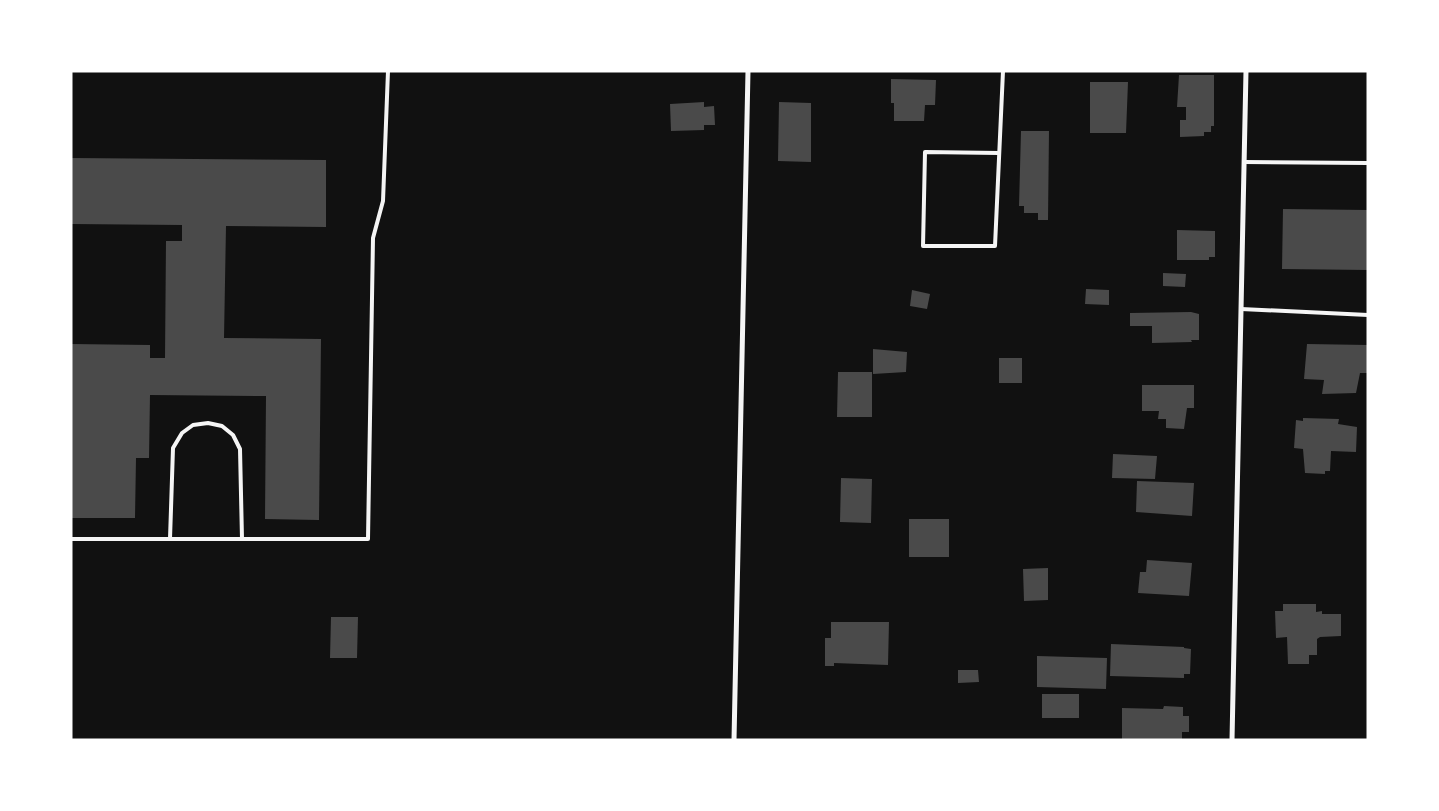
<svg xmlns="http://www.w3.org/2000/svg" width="1439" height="811" font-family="'Source Serif 4',serif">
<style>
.building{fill:#4a4a4a}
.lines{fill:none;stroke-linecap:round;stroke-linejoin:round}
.service{stroke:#f5f5f5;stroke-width:4}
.minor{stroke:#f5f5f5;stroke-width:5}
</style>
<rect width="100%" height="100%" fill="#111"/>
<!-- building -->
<path class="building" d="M 1179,75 L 1214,75 L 1214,126 L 1211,126 L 1211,132 L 1204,132 L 1204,136 L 1180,137 L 1180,120 L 1186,120 L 1186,107 L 1177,107 Z
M 891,79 L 936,80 L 935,105 L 925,105 L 924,121 L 894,121 L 894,103 L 891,103 Z
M 1090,82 L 1128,82 L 1126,133 L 1090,133 Z
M 704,102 L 704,107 L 714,106 L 715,125 L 704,125 L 704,130 L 671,131 L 670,104 Z
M 779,102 L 811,103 L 811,162 L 778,161 Z
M 1021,131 L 1049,131 L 1048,220 L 1038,220 L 1038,213 L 1024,213 L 1024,206 L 1019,206 Z
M 71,158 L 326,160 L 326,227 L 226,226 L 224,338 L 321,339 L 319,520 L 265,519 L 266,396 L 150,395 L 149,458 L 136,458 L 135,518 L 71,518 L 71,344 L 150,345 L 150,358 L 165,358 L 166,241 L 182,241 L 182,225 L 71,224 Z
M 1283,209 L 1368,210 L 1368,270 L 1282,269 Z
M 1177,230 L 1215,231 L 1215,257 L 1209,257 L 1209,260 L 1177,260 Z
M 1163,273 L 1186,274 L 1185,287 L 1163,286 Z
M 1086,289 L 1109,290 L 1109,305 L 1085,304 Z
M 912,290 L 930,294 L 927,309 L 910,306 Z
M 1191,312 L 1199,314 L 1199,340 L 1191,340 L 1192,342 L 1152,343 L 1152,326 L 1130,326 L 1130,313 Z
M 1307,344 L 1368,345 L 1368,373 L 1360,373 L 1356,393 L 1322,394 L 1324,380 L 1304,379 Z
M 873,349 L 907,352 L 906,372 L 873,374 Z
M 999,358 L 1022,358 L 1022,383 L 999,383 Z
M 838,372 L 872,372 L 872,417 L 837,417 Z
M 1142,385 L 1194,385 L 1194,408 L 1187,408 L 1184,429 L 1166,428 L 1166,419 L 1158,419 L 1159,411 L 1142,411 Z
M 1303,418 L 1339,419 L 1338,424 L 1357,427 L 1356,452 L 1331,451 L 1330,471 L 1325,471 L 1325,474 L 1305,473 L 1303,449 L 1294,448 L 1296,420 L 1303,421 Z
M 1113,454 L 1157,456 L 1155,479 L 1112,478 Z
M 841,478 L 872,479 L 871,523 L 840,522 Z
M 1137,481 L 1194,483 L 1192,516 L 1136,512 Z
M 909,519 L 949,519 L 949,557 L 909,557 Z
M 1147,560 L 1192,563 L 1189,596 L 1138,593 L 1140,572 L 1146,572 Z
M 1048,568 L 1048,600 L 1024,601 L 1023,569 Z
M 1283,604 L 1316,604 L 1316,612 L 1322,611 L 1322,614 L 1341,614 L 1341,636 L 1320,637 L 1317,639 L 1317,655 L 1309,655 L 1309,664 L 1288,664 L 1287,637 L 1276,638 L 1275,611 L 1283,611 Z
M 331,617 L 358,617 L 357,658 L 330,658 Z
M 831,622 L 889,622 L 888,665 L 834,663 L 834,666 L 825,666 L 825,638 L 831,638 Z
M 1111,644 L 1184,647 L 1184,648 L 1191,649 L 1190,674 L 1184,674 L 1184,678 L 1110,676 Z
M 1037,656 L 1107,658 L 1106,689 L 1037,687 Z
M 958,670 L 978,670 L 979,682 L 958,683 Z
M 1042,694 L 1079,694 L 1079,718 L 1042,718 Z
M 1164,706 L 1183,707 L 1183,716 L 1189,716 L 1189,732 L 1182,732 L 1182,740 L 1122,739 L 1122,708 L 1163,709 Z"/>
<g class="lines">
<!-- service -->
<path class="service" d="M 999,153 L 925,152 L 923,246 L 995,246 L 1003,71
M 1244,162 L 1368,163
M 1241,309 L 1368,315
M 71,539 L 368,539 L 373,238 L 383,201 L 388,71
M 170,539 L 173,448 L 182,433 L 193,425 L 208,423 L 222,426 L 233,435 L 240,449 L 242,539"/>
<!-- minor -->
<path class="minor" d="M 734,740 L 748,71
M 1232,740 L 1246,71"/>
</g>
<!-- border -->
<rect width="1439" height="811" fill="none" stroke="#ffffff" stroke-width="145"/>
</svg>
